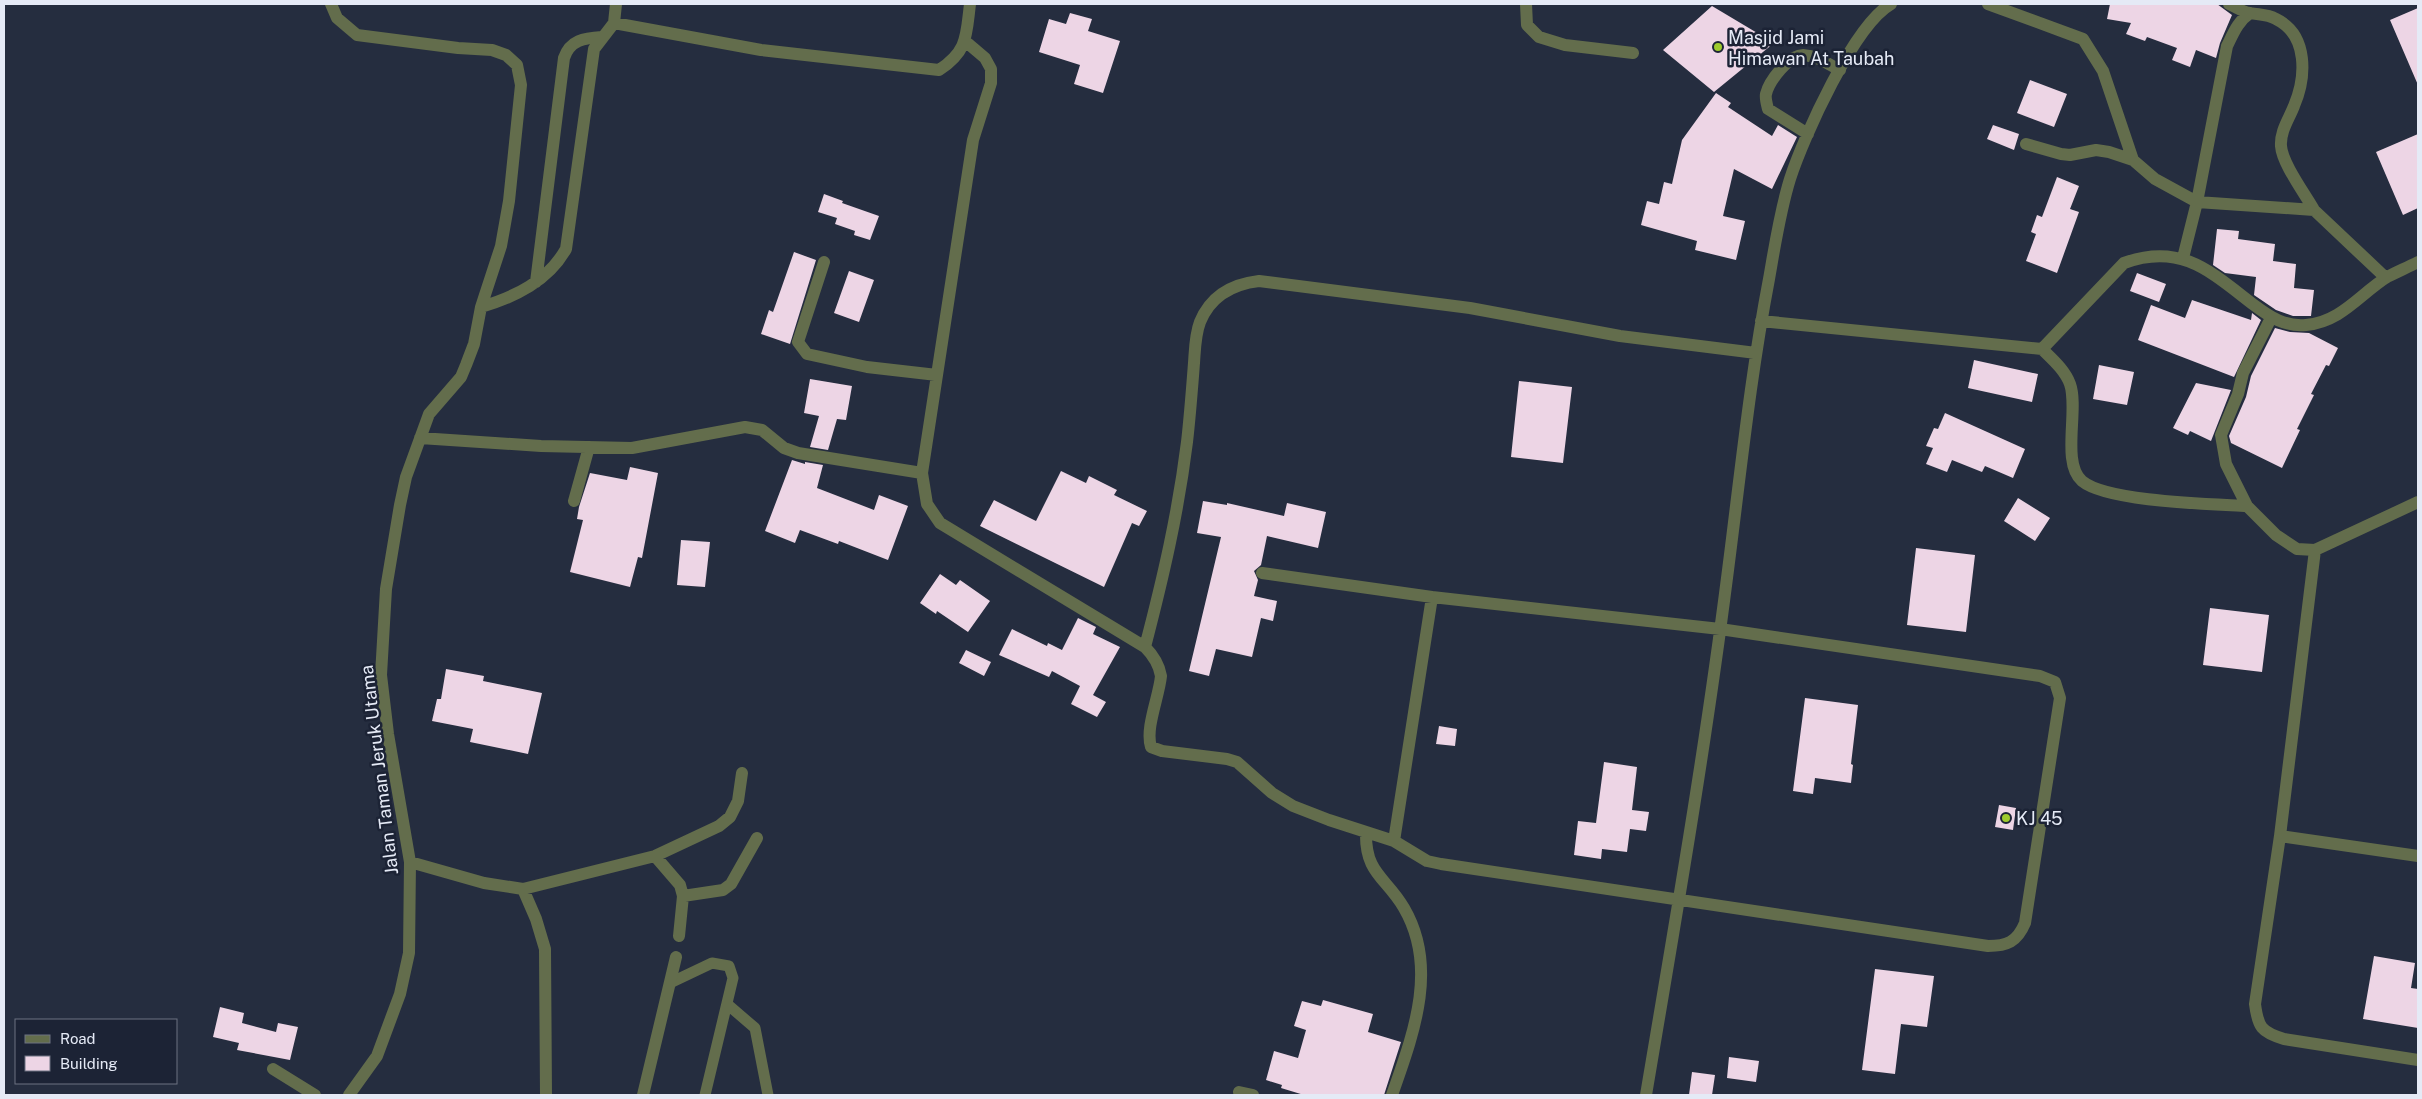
<svg xmlns="http://www.w3.org/2000/svg" width="2422" height="1099" font-family="'Public Sans',sans-serif">
<style>
.building{fill:#edd5e5}
.lines{fill:none;stroke-linecap:round;stroke-linejoin:round}
.lane{stroke:#636d4c;stroke-width:11}
.street{stroke:#636d4c;stroke-width:12}
.poi-dot{fill:#9eca2e;stroke:#1c2335;stroke-width:2}
.labels{text-anchor:middle;dominant-baseline:central;stroke-width:5;stroke-linejoin:round;paint-order:stroke}
.poi-label{font-size:18px;fill:#e5eaf6;stroke:#1c2335;text-anchor:start}
.street-label{font-size:18px;fill:#e5eaf6;stroke:#1c2335}
</style>
<rect width="100%" height="100%" fill="#252d3f"/>
<!-- building -->
<path class="building" d="M 2110,4 L 2217,4 L 2232,15 L 2220,43 L 2216,58 L 2196,50 L 2190,67 L 2172,60 L 2177,48 L 2147,37 L 2145,41 L 2126,34 L 2131,23 L 2107,19 Z
M 1712,6 L 1774,43 L 1714,92 L 1663,50 Z
M 2418,8 L 2418,85 L 2390,20 Z
M 1070,13 L 1092,19 L 1088,31 L 1120,41 L 1103,93 L 1074,84 L 1080,65 L 1039,52 L 1049,19 L 1066,24 Z
M 2030,80 L 2067,94 L 2054,127 L 2017,113 Z
M 1716,93 L 1731,103 L 1728,107 L 1772,136 L 1778,125 L 1797,137 L 1772,189 L 1734,169 L 1723,216 L 1745,221 L 1736,260 L 1695,250 L 1697,241 L 1641,225 L 1647,201 L 1659,204 L 1664,182 L 1672,184 L 1682,140 Z
M 1993,125 L 2019,134 L 2014,150 L 1987,139 Z
M 2418,134 L 2418,208 L 2403,215 L 2376,152 Z
M 2057,177 L 2079,186 L 2070,209 L 2079,212 L 2057,273 L 2026,261 L 2036,234 L 2031,232 L 2037,215 L 2042,217 Z
M 824,194 L 843,201 L 842,203 L 879,216 L 870,240 L 854,235 L 855,231 L 835,224 L 837,218 L 818,212 Z
M 2217,229 L 2239,231 L 2238,239 L 2275,244 L 2273,261 L 2296,264 L 2294,288 L 2314,290 L 2311,316 L 2293,316 L 2276,310 L 2254,295 L 2256,277 L 2225,273 L 2213,265 Z
M 794,252 L 816,260 L 790,344 L 761,334 L 769,310 L 773,312 Z
M 849,271 L 874,280 L 859,322 L 834,313 Z
M 2137,273 L 2166,284 L 2159,302 L 2130,291 Z
M 2192,300 L 2251,320 L 2252,313 L 2261,320 L 2234,377 L 2138,340 L 2151,305 L 2185,318 Z
M 2275,328 L 2290,332 L 2309,333 L 2338,348 L 2329,366 L 2326,365 L 2311,394 L 2314,395 L 2297,429 L 2300,430 L 2282,468 L 2231,443 L 2229,436 L 2246,397 L 2251,376 Z
M 1974,360 L 2038,374 L 2032,402 L 1968,388 Z
M 2099,365 L 2134,372 L 2127,405 L 2093,399 Z
M 810,379 L 852,386 L 846,420 L 837,419 L 828,450 L 810,447 L 819,416 L 804,413 Z
M 1519,381 L 1572,387 L 1563,463 L 1511,457 Z
M 2196,383 L 2231,390 L 2211,441 L 2190,431 L 2188,435 L 2173,428 Z
M 1945,413 L 2025,449 L 2013,478 L 1985,466 L 1982,472 L 1952,460 L 1947,472 L 1926,464 L 1933,448 L 1926,446 L 1934,428 L 1938,429 Z
M 792,460 L 805,464 L 805,462 L 823,465 L 817,488 L 874,510 L 879,495 L 908,506 L 888,560 L 839,541 L 838,544 L 800,530 L 795,543 L 765,531 Z
M 630,467 L 658,473 L 642,558 L 638,557 L 630,587 L 570,572 L 583,520 L 577,519 L 579,507 L 590,473 L 627,480 Z
M 1061,471 L 1086,483 L 1089,476 L 1117,490 L 1114,495 L 1147,511 L 1139,526 L 1132,523 L 1104,587 L 980,526 L 994,500 L 1036,521 Z
M 2018,498 L 2050,518 L 2035,541 L 2004,521 Z
M 1203,501 L 1227,505 L 1227,503 L 1284,516 L 1287,503 L 1326,512 L 1318,548 L 1267,536 L 1261,565 L 1254,571 L 1258,580 L 1254,596 L 1277,601 L 1273,621 L 1261,618 L 1252,657 L 1216,649 L 1209,676 L 1189,671 L 1221,537 L 1197,533 Z
M 681,540 L 710,542 L 705,587 L 677,585 Z
M 1916,548 L 1975,555 L 1966,632 L 1907,625 Z
M 940,574 L 956,585 L 960,580 L 990,601 L 968,632 L 937,611 L 936,614 L 920,603 Z
M 2210,608 L 2269,615 L 2262,672 L 2203,665 Z
M 1078,618 L 1096,627 L 1093,634 L 1120,647 L 1093,695 L 1106,702 L 1097,717 L 1071,704 L 1080,686 L 1052,671 L 1049,677 L 999,655 L 1012,629 L 1047,646 L 1048,643 L 1062,650 Z
M 966,650 L 991,662 L 984,676 L 959,663 Z
M 446,669 L 484,676 L 483,681 L 542,693 L 528,754 L 470,742 L 473,729 L 432,721 L 437,699 L 441,699 Z
M 1805,698 L 1858,705 L 1851,764 L 1853,765 L 1851,783 L 1815,778 L 1813,794 L 1793,791 Z
M 1439,726 L 1457,729 L 1455,746 L 1436,744 Z
M 1604,762 L 1637,767 L 1632,810 L 1649,812 L 1646,831 L 1630,829 L 1627,852 L 1602,849 L 1601,859 L 1574,855 L 1578,821 L 1596,823 Z
M 1999,805 L 2016,808 L 2013,830 L 1995,827 Z
M 2374,956 L 2415,963 L 2411,988 L 2418,989 L 2418,1028 L 2363,1019 Z
M 1875,969 L 1934,976 L 1927,1027 L 1901,1024 L 1895,1074 L 1862,1070 Z
M 1323,1000 L 1373,1014 L 1368,1032 L 1401,1042 L 1384,1095 L 1304,1095 L 1281,1088 L 1282,1085 L 1266,1080 L 1274,1051 L 1298,1058 L 1306,1030 L 1294,1026 L 1302,1001 L 1321,1006 Z
M 220,1007 L 244,1013 L 242,1023 L 276,1032 L 278,1023 L 298,1027 L 290,1060 L 237,1050 L 239,1043 L 213,1037 Z
M 1729,1057 L 1759,1061 L 1756,1082 L 1727,1078 Z
M 1692,1072 L 1715,1075 L 1712,1095 L 1689,1095 Z"/>
<g class="lines">
<!-- lane -->
<path class="lane" d="M 672,982 L 712,963 L 729,966 L 733,978 L 705,1095
M 727,1004 L 755,1028 L 768,1095"/>
<!-- street -->
<path class="street" d="M 331,4 L 337,18 L 357,35 L 458,48 L 492,50 L 506,55 L 517,65 L 521,85 L 509,201 L 501,246 L 481,307
M 1526,4 L 1527,25 L 1539,37 L 1565,45 L 1633,53
M 1988,4 L 2083,39 L 2103,71 L 2133,160 L 2155,179 L 2197,202 L 2183,258
M 2229,4 C 2236,7 2243,12 2250,13 C 2259,15 2267,14 2276,19 C 2309,35 2306,78 2294,106 C 2289,119 2280,131 2281,146 C 2282,163 2305,194 2314,210
M 2250,13 C 2238,21 2233,34 2227,46 L 2197,202 L 2314,210 L 2386,278
M 614,23 L 761,50 L 939,70 C 968,51 966,36 970,4
M 965,41 L 985,58 L 991,69 L 991,83 L 973,140 L 922,473 L 927,504 L 940,523 L 1145,647 C 1154,656 1159,664 1161,676 C 1159,697 1145,728 1151,747 L 1162,751 L 1227,759 L 1237,762 L 1272,793 L 1293,806 L 1329,820 L 1394,841 L 1427,861 L 1441,864 L 1988,946 C 2007,946 2017,942 2025,923 L 2060,698 L 2055,682 L 2040,676 L 1720,629 L 1432,597 L 1262,573
M 1808,134 L 1768,109 C 1767,105 1765,98 1766,94 C 1769,81 1789,55 1803,55 C 1817,56 1828,64 1840,70
M 2026,144 L 2061,154 L 2070,155 L 2096,150 L 2109,152 L 2133,160
M 824,262 L 798,342 L 807,354 L 867,367 L 937,375
M 536,282 L 564,58 C 570,40 584,38 602,37
M 2271,318 L 2243,373 L 2238,394 L 2221,435 L 2226,464 L 2247,506 L 2276,535 L 2297,549 L 2315,550
M 1761,321 L 2042,349 L 2124,263 C 2181,242 2211,272 2254,305 C 2270,317 2285,327 2306,325 C 2341,322 2360,294 2387,277 C 2397,272 2408,267 2418,262
M 2042,349 C 2052,359 2065,370 2070,384 C 2079,409 2061,463 2082,481 C 2107,502 2212,504 2247,506
M 420,438 L 541,446 L 632,448 L 745,427 L 762,430 L 784,448 L 798,453 L 922,473
M 574,501 L 589,447
M 2418,502 L 2315,550 L 2280,836 L 2255,1004 C 2258,1027 2261,1032 2284,1039 L 2418,1060
M 1145,647 C 1163,578 1178,514 1187,442 C 1190,416 1192,389 1194,363 C 1195,349 1195,335 1200,322 C 1211,295 1233,284 1259,281 L 1470,308 L 1620,336 L 1756,353
M 1366,832 C 1365,874 1386,877 1404,908 C 1439,968 1413,1035 1392,1095
M 2280,836 L 2418,856
M 1394,841 L 1432,597
M 655,856 L 680,885 L 683,896 L 679,936
M 410,862 L 484,883 L 523,889 L 655,856 L 719,826 L 730,817 L 738,801 L 742,773
M 523,889 L 536,919 L 545,949 L 546,1095
M 683,896 L 723,890 L 731,884 L 757,838
M 273,1069 L 315,1095
M 1239,1092 L 1253,1095
M 349,1095 L 377,1056 L 400,994 L 409,953 L 410,862 L 388,734 L 381,675 L 386,589 L 400,505 L 406,477 L 429,414 L 461,377 L 466,365 L 474,344 L 481,307 C 515,297 548,281 566,249 L 594,49 L 614,23 L 616,4
M 643,1095 L 676,957
M 1646,1095 C 1675,923 1705,751 1727,578 C 1740,478 1750,378 1769,279 C 1775,245 1780,211 1790,179 C 1804,136 1854,25 1891,4"/>
</g>
<!-- markers -->
<g class="poi-dot">
<circle cx="1718" cy="47" r="5"/>
<circle cx="2006" cy="818" r="5"/>
</g>
<g class="labels">
<!-- poi labels -->
<g class="poi-label">
<text x="1728" y="37">Masjid Jami<tspan x="1728" dy="21">Himawan At Taubah</tspan></text>
<text x="2016" y="818">KJ 45</text>
</g>
<!-- street labels -->
<g class="street-label">
<text transform="translate(379 770) rotate(-97)">Jalan Taman Jeruk Utama</text>
</g>
</g>
<!-- border -->
<rect width="2422" height="1099" fill="none" stroke="#e5eaf6" stroke-width="10"/>
<!-- legend -->
<rect x="15" y="1019" width="162" height="65" fill="#1c2335" stroke="#6c7382"/>
<rect x="25" y="1035" width="25" height="8" fill="#636d4c" stroke="#6c7382"/>
<text x="60" y="1044" font-size="15" fill="#e5eaf6">Road</text>
<rect x="25" y="1056" width="25" height="15" fill="#edd5e5" stroke="#6c7382"/>
<text x="60" y="1069" font-size="15" fill="#e5eaf6">Building</text>
</svg>
